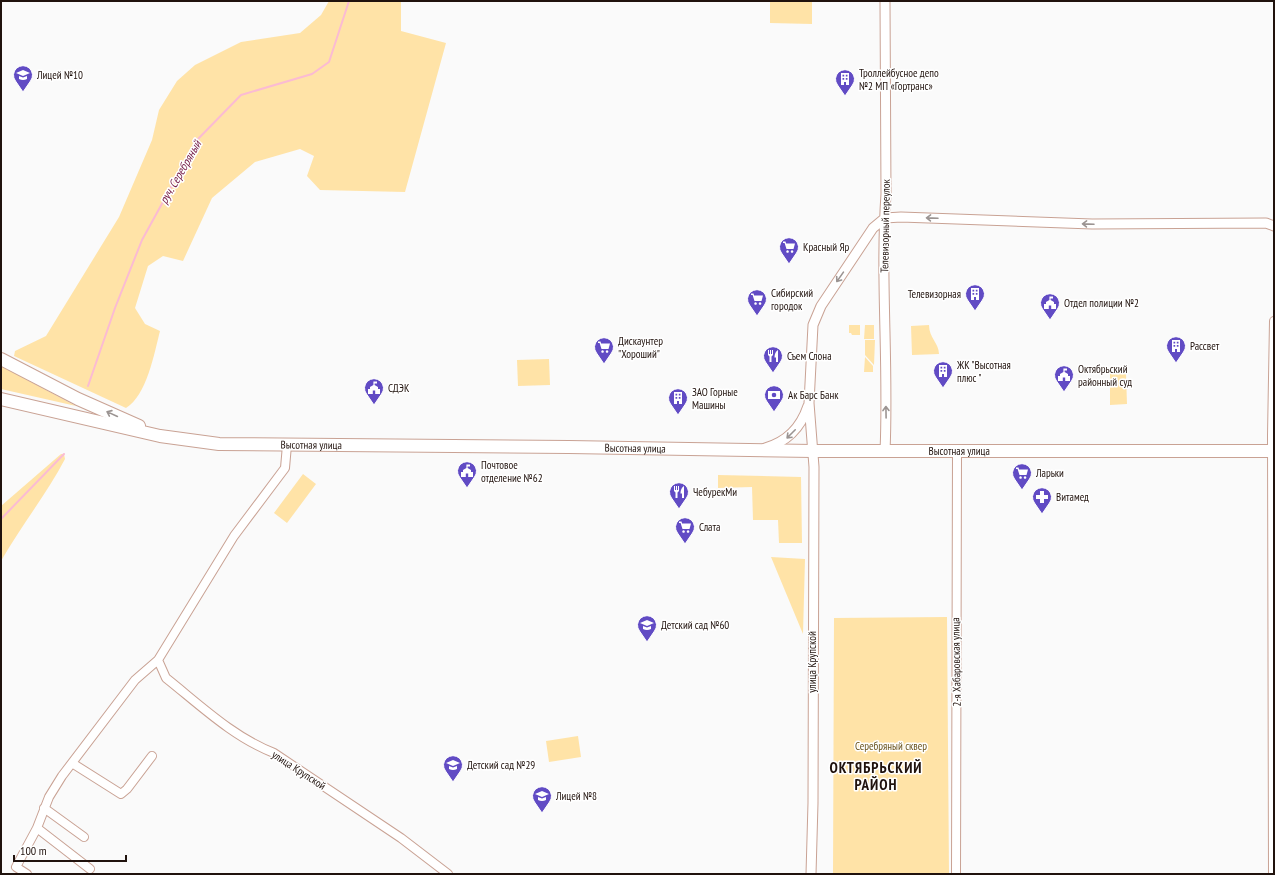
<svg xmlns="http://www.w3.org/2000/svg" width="1275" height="875" font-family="'PT Sans Narrow',sans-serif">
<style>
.green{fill:#ffe3a7}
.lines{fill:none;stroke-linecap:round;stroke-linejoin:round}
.stream{stroke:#fbbbd3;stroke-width:2}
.minor-casing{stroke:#c9a294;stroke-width:10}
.tertiary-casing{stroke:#c9a294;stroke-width:11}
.primary-casing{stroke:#c9a294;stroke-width:14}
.minor{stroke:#fff;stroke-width:8}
.tertiary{stroke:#fff;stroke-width:9}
.primary{stroke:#fff;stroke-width:12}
.oneway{stroke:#9b9492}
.labels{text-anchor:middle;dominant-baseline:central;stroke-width:3;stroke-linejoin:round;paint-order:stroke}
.poi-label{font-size:11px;fill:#20120d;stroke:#fff;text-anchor:start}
.street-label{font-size:11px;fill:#20120d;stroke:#fff}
.park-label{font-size:11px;fill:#69531d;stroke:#fff}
.water-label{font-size:12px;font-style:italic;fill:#761e49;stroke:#fff}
.district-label{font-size:15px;font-weight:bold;letter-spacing:1px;fill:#20120d;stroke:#fff}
</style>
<rect width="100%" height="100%" fill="#fafafa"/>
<!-- green -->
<path class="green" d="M 329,1 L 401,1 L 401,31 L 446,43 L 405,192 L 320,190 L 307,176 L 314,156 L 300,149 L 255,162 L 212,198 L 183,261 L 163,256 L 148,266 L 135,308 L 145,324 L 160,331 C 154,354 147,395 126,408 L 14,356 L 15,351 L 46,336 L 119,217 L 152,140 L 159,110 L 177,81 L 195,65 L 241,42 L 300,33 L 321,15 Z
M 770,1 L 812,1 L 812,24 L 770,23 Z
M 849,325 L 860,325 L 860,335 L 852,335 L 851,333 L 849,333 Z
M 865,325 L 874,325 L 874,339 L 864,339 Z
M 929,325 C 929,338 939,343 939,354 L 912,355 L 911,326 Z
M 865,340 L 875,340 L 874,365 L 865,355 Z
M 865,357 L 873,366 L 873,372 L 864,372 Z
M 549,359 L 550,385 L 518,386 L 517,360 Z
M 1,366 L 76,406 L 1,389 Z
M 1110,374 L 1126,374 L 1127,404 L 1110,405 Z
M 61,454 L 64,454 L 65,459 C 46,495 21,526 1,561 L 1,506 Z
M 303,474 L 316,484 L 287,523 L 274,513 Z
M 718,475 L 801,477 L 802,543 L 779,543 L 778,520 L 753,520 L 752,487 L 718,488 Z
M 771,557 L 805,559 L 803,634 Z
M 947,617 L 949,874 L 833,874 L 834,618 Z
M 578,736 L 581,757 L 549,762 L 546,741 Z"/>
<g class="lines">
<!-- stream -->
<path class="stream" d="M 88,386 L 115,308 L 142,240 L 197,140 L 241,95 L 312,74 L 329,62 L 349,1
M 1,519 L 64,454"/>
<defs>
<path id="minor" d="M 287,445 L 285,468 L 234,536 L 158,660 L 166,678 C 200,705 233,737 274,753 L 401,838 L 448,874
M 72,763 L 121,794 L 127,789 L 152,756
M 44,808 L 84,837
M 37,828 L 90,869
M 27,874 L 16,867 L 37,828 L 49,797 L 62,776 L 135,680 L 158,660
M 956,874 L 957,451
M 1273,874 L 1272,435 L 1274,321"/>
<path id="tertiary" d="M 885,1 L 886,194 C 880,279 889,365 885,451
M 765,448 C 787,442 801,427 808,406
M 811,874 L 813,803 L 814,467 L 809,403 L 813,325 L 821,306 L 873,228 L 885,218 L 901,217 L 1092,224 L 1266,223 L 1274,226"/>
<g id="primary">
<path d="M 1,359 L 78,399 L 139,426"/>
<path id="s1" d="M 1,399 L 160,436 L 219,444 L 569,447 L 813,451 L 1274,451"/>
</g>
</defs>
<!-- minor casing -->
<use href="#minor" class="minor-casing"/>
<!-- tertiary casing -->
<use href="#tertiary" class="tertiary-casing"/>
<!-- primary casing -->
<use href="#primary" class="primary-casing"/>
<!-- minor -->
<use href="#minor" class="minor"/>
<!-- tertiary -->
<use href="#tertiary" class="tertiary"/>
<!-- primary -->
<use href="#primary" class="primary"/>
</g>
<!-- one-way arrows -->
<defs><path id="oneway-shaft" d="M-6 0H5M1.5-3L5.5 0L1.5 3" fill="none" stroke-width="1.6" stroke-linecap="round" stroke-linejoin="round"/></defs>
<g class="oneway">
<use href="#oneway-shaft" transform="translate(932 218) rotate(-178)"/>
<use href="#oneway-shaft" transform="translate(1088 224) rotate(-178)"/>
<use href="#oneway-shaft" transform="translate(840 277) rotate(125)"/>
<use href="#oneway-shaft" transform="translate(886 412) rotate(-91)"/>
<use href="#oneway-shaft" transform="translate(112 414) rotate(-155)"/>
<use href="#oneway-shaft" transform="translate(791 434) rotate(135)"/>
</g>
<!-- icons -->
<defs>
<symbol id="school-pin" viewBox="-11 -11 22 30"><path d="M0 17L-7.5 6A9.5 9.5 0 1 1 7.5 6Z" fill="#614bc4" stroke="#fff"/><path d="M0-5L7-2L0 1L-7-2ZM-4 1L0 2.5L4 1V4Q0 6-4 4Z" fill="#fff"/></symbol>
<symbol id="building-pin" viewBox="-11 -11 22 30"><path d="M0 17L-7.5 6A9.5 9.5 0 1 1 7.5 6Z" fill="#614bc4" stroke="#fff"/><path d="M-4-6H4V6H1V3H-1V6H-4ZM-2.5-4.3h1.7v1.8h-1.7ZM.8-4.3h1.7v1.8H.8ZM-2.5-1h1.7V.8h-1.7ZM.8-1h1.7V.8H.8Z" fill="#fff"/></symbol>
<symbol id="supermarket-pin" viewBox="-11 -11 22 30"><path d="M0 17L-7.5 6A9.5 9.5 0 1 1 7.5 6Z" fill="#614bc4" stroke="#fff"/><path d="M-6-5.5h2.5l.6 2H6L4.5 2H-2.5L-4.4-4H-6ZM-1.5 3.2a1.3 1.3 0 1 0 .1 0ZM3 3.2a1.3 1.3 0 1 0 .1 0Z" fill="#fff"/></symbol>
<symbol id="civic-pin" viewBox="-11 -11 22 30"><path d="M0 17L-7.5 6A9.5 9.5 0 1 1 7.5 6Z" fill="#614bc4" stroke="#fff"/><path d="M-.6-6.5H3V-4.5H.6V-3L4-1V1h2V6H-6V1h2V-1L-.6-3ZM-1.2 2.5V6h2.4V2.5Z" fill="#fff"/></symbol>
<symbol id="restaurant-pin" viewBox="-11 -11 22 30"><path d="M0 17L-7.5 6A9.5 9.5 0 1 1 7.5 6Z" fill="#614bc4" stroke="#fff"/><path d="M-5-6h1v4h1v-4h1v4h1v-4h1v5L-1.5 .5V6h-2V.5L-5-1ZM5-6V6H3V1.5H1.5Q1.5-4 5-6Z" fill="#fff"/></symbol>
<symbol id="bank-pin" viewBox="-11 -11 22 30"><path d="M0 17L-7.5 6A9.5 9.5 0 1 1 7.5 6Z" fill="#614bc4" stroke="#fff"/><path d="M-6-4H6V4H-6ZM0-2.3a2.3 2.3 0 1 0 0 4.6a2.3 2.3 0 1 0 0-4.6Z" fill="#fff"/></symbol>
<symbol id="pharmacy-pin" viewBox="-11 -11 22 30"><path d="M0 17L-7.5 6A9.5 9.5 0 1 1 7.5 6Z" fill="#614bc4" stroke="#fff"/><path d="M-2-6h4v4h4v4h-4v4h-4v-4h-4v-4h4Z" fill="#fff"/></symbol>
</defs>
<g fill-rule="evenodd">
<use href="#school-pin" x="12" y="64" width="22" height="30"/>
<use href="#building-pin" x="834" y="68" width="22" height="30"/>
<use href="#supermarket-pin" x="778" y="236" width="22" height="30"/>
<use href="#building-pin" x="964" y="283" width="22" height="30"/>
<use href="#supermarket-pin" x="746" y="288" width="22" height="30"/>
<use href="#civic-pin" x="1039" y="292" width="22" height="30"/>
<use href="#building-pin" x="1165" y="335" width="22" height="30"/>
<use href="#supermarket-pin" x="593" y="336" width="22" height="30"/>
<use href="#restaurant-pin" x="762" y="345" width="22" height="30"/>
<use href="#building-pin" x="932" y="360" width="22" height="30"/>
<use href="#civic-pin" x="1053" y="364" width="22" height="30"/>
<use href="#civic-pin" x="363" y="377" width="22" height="30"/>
<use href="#bank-pin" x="763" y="384" width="22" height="30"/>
<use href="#building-pin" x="667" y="387" width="22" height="30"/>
<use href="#civic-pin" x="456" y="460" width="22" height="30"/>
<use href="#supermarket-pin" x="1011" y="462" width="22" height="30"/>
<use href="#restaurant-pin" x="668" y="481" width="22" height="30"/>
<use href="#pharmacy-pin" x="1031" y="486" width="22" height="30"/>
<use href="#supermarket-pin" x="674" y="516" width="22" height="30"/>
<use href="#school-pin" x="636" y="614" width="22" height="30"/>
<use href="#school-pin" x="442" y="754" width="22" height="30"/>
<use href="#school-pin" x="531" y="785" width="22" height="30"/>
</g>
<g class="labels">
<!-- poi labels -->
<g class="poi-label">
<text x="859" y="73">Троллейбусное депо<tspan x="859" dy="13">№2 МП «Гортранс»</tspan></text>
<text x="37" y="75">Лицей №10</text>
<text x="803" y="247">Красный Яр</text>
<text x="771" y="293">Сибирский<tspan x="771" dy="13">городок</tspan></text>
<text x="961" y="294" text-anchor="end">Телевизорная</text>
<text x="1064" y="303">Отдел полиции №2</text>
<text x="618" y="341">Дискаунтер<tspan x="618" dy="13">"Хороший"</tspan></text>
<text x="1190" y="346">Рассвет</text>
<text x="787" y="356">Съем Слона</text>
<text x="957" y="365">ЖК "Высотная<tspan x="957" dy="13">плюс "</tspan></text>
<text x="1078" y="369">Октябрьский<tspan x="1078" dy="13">районный суд</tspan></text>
<text x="388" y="388">СДЭК</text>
<text x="692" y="392">ЗАО Горные<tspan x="692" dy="13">Машины</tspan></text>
<text x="788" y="395">Ак Барс Банк</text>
<text x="481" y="465">Почтовое<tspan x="481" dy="13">отделение №62</tspan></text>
<text x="1036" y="473">Ларьки</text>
<text x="693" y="492">ЧебурекМи</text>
<text x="1056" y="497">Витамед</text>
<text x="699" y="527">Слата</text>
<text x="661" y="625">Детский сад №60</text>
<text x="467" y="765">Детский сад №29</text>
<text x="556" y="796">Лицей №8</text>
</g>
<!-- street labels -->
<g class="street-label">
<text transform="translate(885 226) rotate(-89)">Телевизорный переулок</text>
<text stroke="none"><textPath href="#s1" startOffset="315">Высотная улица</textPath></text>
<text stroke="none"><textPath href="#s1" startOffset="639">Высотная улица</textPath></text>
<text stroke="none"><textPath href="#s1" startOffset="963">Высотная улица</textPath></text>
<text transform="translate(812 662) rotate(-90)">улица Крупской</text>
<text transform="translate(956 662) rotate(-91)">2-я Хабаровская улица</text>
<text transform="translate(299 770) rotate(33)">улица Крупской</text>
</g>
<!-- park labels -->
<g class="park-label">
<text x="891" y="746">Серебряный сквер</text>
</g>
<!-- water labels -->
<g class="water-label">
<text transform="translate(180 172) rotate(-60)">руч. Серебряный</text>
</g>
<!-- district labels -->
<g class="district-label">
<text x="876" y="767">ОКТЯБРЬСКИЙ<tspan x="876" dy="17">РАЙОН</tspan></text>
</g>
</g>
<!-- border -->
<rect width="1275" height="875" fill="none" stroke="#20120d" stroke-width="4"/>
<!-- scale -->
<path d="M14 855v6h112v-6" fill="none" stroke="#20120d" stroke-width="2"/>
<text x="20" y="855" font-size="12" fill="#20120d" stroke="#ffffff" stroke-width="3" paint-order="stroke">100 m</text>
</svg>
